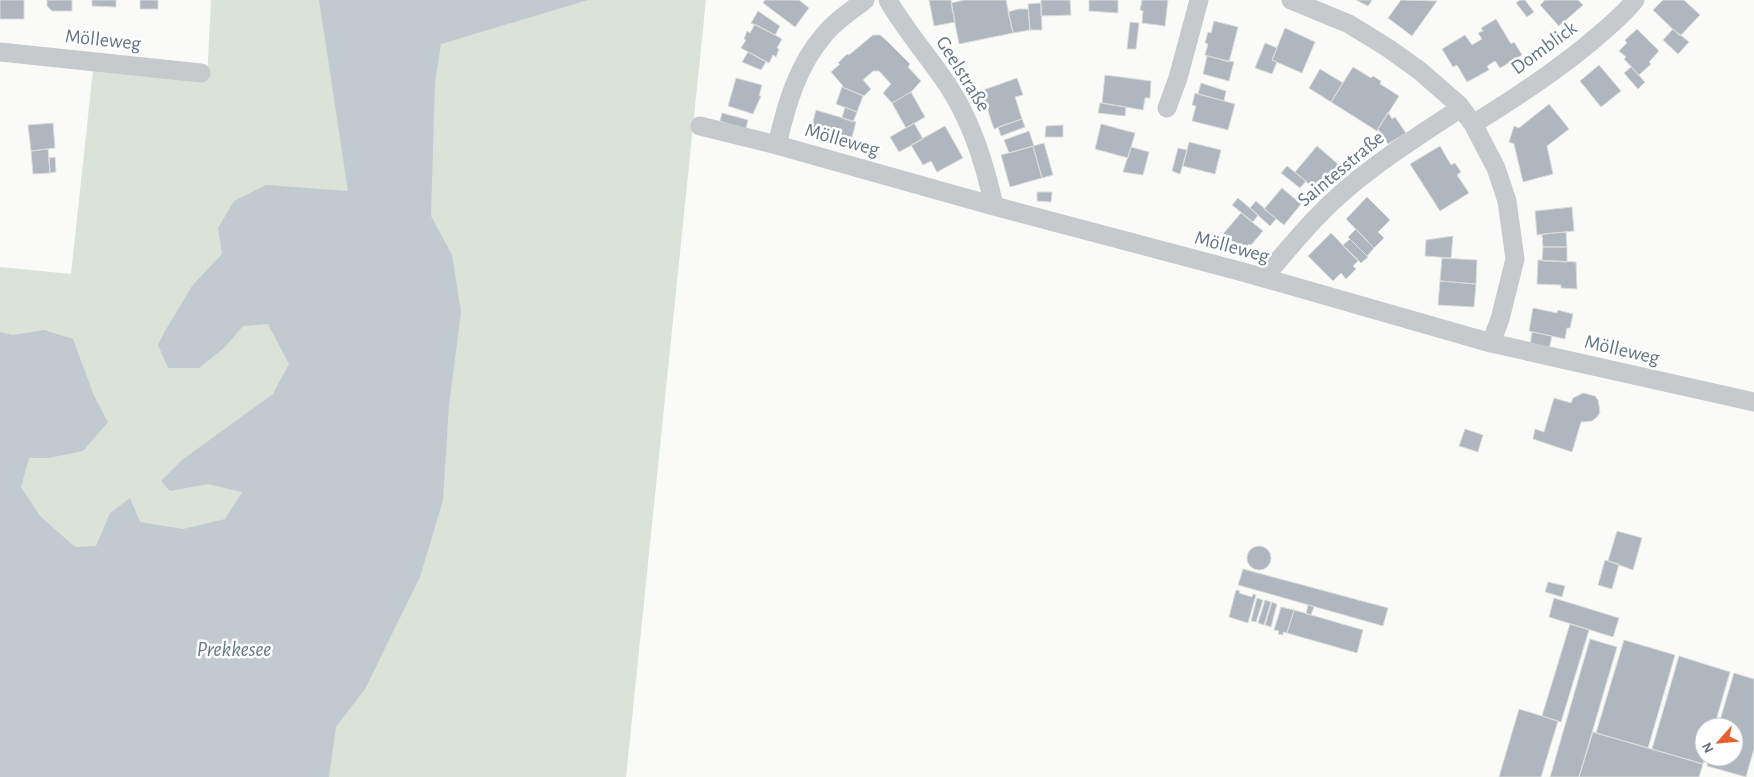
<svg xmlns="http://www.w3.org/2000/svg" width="1754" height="777" font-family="'Alegreya Sans',sans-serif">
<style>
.green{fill:#dbe2d9}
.water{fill:#c1cacf}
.building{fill:#afb6bd;stroke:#dcdcda}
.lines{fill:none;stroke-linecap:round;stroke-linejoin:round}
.minor{stroke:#c6cacd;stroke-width:19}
.labels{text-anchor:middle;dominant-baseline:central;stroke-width:5;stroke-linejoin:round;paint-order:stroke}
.street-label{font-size:20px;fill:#657483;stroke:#fff}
.water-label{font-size:21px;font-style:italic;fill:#657a83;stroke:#fff}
</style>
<rect width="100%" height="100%" fill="#fafaf8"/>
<!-- green -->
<path class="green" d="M 211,0 L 706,0 L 626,777 L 0,777 L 0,267 L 71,274 L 93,70 L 207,80 Z"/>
<!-- water -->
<path class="water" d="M 319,0 L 588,0 L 441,44 L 435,82 L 431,216 L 452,255 L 461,312 L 449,405 L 443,500 L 420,577 L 365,689 L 336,727 L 329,777 L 0,777 L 0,332 L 13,335 L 44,330 L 73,339 L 94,396 L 108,422 L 83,451 L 49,458 L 29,458 L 21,487 L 40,516 L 75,547 L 96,546 L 110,513 L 130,498 L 140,522 L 183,529 L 225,519 L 242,492 L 208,484 L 170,491 L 161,481 L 182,460 L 273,394 L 289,364 L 268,324 L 243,326 L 224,348 L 199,368 L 168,368 L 158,345 L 165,331 L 192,286 L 222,254 L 218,228 L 234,201 L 266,185 L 348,191 Z"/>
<!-- building -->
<path class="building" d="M 0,0 L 24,0 L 24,19 L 0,19 Z
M 47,0 L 72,0 L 72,11 L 52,11 L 47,6 Z
M 92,0 L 116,0 L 116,7 L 92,6 Z
M 140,0 L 158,0 L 158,9 L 140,9 Z
M 765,0 L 799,0 L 809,8 L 795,27 L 763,3 Z
M 929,0 L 951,0 L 955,22 L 934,26 Z
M 964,0 L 1006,0 L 1013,33 L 959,44 L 951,3 Z
M 1041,0 L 1070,0 L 1071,15 L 1041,16 Z
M 1089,0 L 1118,0 L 1118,13 L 1089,11 Z
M 1142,0 L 1168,0 L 1165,26 L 1142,23 L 1143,11 L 1140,10 Z
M 1356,0 L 1372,0 L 1368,6 Z
M 1401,0 L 1437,1 L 1412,36 L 1388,18 Z
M 1520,0 L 1525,0 L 1534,12 L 1527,17 L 1516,3 Z
M 1545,0 L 1578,0 L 1583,5 L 1559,26 L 1540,5 Z
M 1663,0 L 1684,0 L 1700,15 L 1680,36 L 1653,10 Z
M 1041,3 L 1042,30 L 1030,30 L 1028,4 Z
M 1018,9 L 1028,9 L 1030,30 L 1013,33 L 1008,12 Z
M 758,11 L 780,26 L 775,35 L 751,23 Z
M 1496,19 L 1511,44 L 1514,42 L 1522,55 L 1500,68 L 1495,61 L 1487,66 L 1489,70 L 1467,82 L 1457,65 L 1453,67 L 1442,49 L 1465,35 L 1472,45 L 1482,39 L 1478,33 L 1483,31 L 1481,28 Z
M 1214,21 L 1238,27 L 1229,62 L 1205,55 L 1208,44 L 1205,43 L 1208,32 L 1211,33 Z
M 1130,22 L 1139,23 L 1136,49 L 1127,49 Z
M 755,24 L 782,39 L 777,48 L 779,49 L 776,57 L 773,55 L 769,63 L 741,48 L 746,40 L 744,39 L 747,31 L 750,33 Z
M 1285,28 L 1315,42 L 1302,73 L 1272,60 Z
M 1637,29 L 1659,51 L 1649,62 L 1651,64 L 1639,75 L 1624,59 L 1626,57 L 1619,51 L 1627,43 L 1625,40 Z
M 1673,29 L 1689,42 L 1678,54 L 1663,40 Z
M 873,35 L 880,35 L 887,41 L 910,64 L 908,67 L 921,81 L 911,92 L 892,103 L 883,93 L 891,84 L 879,71 L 873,71 L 863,80 L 871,89 L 864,96 L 842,87 L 843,86 L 831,72 L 840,64 L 838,63 L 847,54 L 849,55 Z
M 1265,43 L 1277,48 L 1272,60 L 1277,62 L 1272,74 L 1255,68 Z
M 748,52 L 766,62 L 761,70 L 742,62 Z
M 1207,56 L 1234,62 L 1229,81 L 1203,74 Z
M 1599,65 L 1621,91 L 1601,107 L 1580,81 Z
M 1353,67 L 1371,78 L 1373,76 L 1381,81 L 1380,84 L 1399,96 L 1377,131 L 1331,102 Z
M 1631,67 L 1645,82 L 1638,89 L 1624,73 Z
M 1320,69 L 1343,83 L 1331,102 L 1309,88 Z
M 1105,75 L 1151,81 L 1150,98 L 1145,98 L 1143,110 L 1102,103 Z
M 736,78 L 762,85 L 759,96 L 761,96 L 753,114 L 728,106 Z
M 1017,78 L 1023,95 L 1015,97 L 1022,119 L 994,129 L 985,102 L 982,103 L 978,92 Z
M 1201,83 L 1226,91 L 1224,101 L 1198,94 Z
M 842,87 L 863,96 L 857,112 L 836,104 Z
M 911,92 L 925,117 L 906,128 L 892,103 Z
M 1195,93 L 1235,104 L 1228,130 L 1192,121 L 1196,106 L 1192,105 Z
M 1100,103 L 1126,107 L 1125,116 L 1098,113 Z
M 1549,104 L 1569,129 L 1547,146 L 1553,174 L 1523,182 L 1514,144 L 1509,142 L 1514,126 L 1519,128 Z
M 845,107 L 857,112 L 853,122 L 842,118 Z
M 816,110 L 856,122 L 849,148 L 809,137 Z
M 1388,112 L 1392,119 L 1395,117 L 1406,133 L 1388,144 L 1378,129 Z
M 722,113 L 748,120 L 746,129 L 720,121 Z
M 1022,119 L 1025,127 L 1001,136 L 998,127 Z
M 53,123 L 55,148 L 31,151 L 28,125 Z
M 914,123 L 923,139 L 899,152 L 890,137 Z
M 1101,124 L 1135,133 L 1128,158 L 1095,149 Z
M 1063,125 L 1063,137 L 1045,137 L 1046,126 Z
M 945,126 L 963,158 L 937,172 L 931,161 L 923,165 L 911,145 Z
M 1029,131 L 1034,146 L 1009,153 L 1004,140 Z
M 1189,142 L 1221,150 L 1215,174 L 1183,166 Z
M 1044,143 L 1053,175 L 1042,178 L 1033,146 Z
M 1033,146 L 1042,178 L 1010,187 L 1001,155 Z
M 1317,146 L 1339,165 L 1317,191 L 1295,172 Z
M 1440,146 L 1451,165 L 1455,163 L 1461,172 L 1457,175 L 1469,193 L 1440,211 L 1410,164 Z
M 1131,147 L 1149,152 L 1143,175 L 1123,172 Z
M 1178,148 L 1187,150 L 1180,174 L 1172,171 Z
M 48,149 L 50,173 L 33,174 L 31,151 Z
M 55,157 L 56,172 L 50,173 L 49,158 Z
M 1287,166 L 1306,181 L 1300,188 L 1281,173 Z
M 1282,188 L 1301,204 L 1284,225 L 1264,209 Z
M 1037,192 L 1052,192 L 1051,202 L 1037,201 Z
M 1367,197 L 1390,220 L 1378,232 L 1384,238 L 1374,248 L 1346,219 Z
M 1238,198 L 1258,215 L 1253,222 L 1232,205 Z
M 1256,201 L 1276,219 L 1270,226 L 1250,208 Z
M 1572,207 L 1574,231 L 1537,235 L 1535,211 Z
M 1241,213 L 1263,231 L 1251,245 L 1249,244 L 1243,250 L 1223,234 Z
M 1356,229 L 1374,248 L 1367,256 L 1348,237 Z
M 1566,232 L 1567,247 L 1543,247 L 1542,234 Z
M 1331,233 L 1358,261 L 1353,266 L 1356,269 L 1346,279 L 1341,273 L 1333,281 L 1308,256 Z
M 1453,236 L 1451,258 L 1425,256 L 1426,240 Z
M 1350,239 L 1368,257 L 1361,263 L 1343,245 Z
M 1543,247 L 1567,247 L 1567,262 L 1542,261 Z
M 1442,258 L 1477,260 L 1476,284 L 1440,281 Z
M 1538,260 L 1576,262 L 1577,289 L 1561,288 L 1561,285 L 1537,284 Z
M 1440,281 L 1476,284 L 1474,307 L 1438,305 Z
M 1533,308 L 1557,313 L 1558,310 L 1573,314 L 1570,328 L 1567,328 L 1565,339 L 1529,331 Z
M 1532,332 L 1552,336 L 1549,349 L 1530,346 Z
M 1583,393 L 1595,396 L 1598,400 L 1600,412 L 1597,417 L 1592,421 L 1581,422 L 1572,452 L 1533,439 L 1535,429 L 1544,432 L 1554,398 L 1571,403 L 1573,398 Z
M 1465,429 L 1483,435 L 1478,452 L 1459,446 Z
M 1617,531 L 1642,538 L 1633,570 L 1608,561 Z
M1247 558a12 12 0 1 1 24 0a12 12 0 1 1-24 0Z
M 1605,560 L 1619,564 L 1612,589 L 1598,585 Z
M 1243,569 L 1388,608 L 1383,626 L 1238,585 Z
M 1548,582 L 1565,586 L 1562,597 L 1545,592 Z
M 1236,590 L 1240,591 L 1239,593 L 1252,597 L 1253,594 L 1256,595 L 1248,623 L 1229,617 Z
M 1257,598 L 1263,600 L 1256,622 L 1251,621 Z
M 1554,598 L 1619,618 L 1613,637 L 1549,617 Z
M 1265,600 L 1271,602 L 1264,625 L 1258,623 Z
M 1272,602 L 1277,604 L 1271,627 L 1265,625 Z
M 1308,605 L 1314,607 L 1311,615 L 1306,614 Z
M 1281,607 L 1294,610 L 1287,633 L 1283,632 L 1283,635 L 1278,634 L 1279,631 L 1274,630 Z
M 1294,610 L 1363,630 L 1357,653 L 1287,633 Z
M 1570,624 L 1589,630 L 1561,722 L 1542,716 Z
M 1590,639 L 1617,647 L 1579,777 L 1550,777 Z
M 1624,640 L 1675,655 L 1648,748 L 1596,733 Z
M 1679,656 L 1730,672 L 1714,727 L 1704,727 L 1705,757 L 1703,764 L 1652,749 Z
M 1734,673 L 1754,679 L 1754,749 L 1746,777 L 1707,766 L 1709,757 L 1734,757 L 1734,727 L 1718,727 Z
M 1519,709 L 1558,721 L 1541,777 L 1499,777 Z
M 1593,732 L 1703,764 L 1699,777 L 1579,777 Z"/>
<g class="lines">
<!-- minor -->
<path class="minor" d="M 888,0 C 910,39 943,71 963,112 C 978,142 987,174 994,206
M 1291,0 L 1349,24 L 1388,48 L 1420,71 L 1459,105 L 1473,124 L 1496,168 L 1507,201 L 1515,259 L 1500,319 L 1491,343
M 0,52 L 201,73
M 1167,108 L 1178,78 L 1199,0
M 1473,124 C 1517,97 1560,69 1599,35 C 1612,24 1625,13 1635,0
M 700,126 L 777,145 L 994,206 L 1243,272 L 1491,343 L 1754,402
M 777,145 C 786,106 797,66 824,35 C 835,21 851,11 865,0
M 1263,278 C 1280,259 1296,239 1314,220 C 1356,175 1409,142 1461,108"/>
</g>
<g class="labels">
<!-- street labels -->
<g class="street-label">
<text transform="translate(103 40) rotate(6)">Mölleweg</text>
<text transform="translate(1544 48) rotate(-36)">Domblick</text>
<text transform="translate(963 74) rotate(58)">Geelstraße</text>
<text transform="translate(842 140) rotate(16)">Mölleweg</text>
<text transform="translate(1341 169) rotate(-40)">Saintesstraße</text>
<text transform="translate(1232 247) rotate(15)">Mölleweg</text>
<text transform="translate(1622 350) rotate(13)">Mölleweg</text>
</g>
<!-- water labels -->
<g class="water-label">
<text x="234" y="649">Prekkesee</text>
</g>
</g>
<!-- north arrow -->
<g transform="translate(1719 742) rotate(243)"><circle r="24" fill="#ffffff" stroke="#c1c7cd"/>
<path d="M0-4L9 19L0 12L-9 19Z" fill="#e5602d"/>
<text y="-8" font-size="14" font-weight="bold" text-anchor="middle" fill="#657483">N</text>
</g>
</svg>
